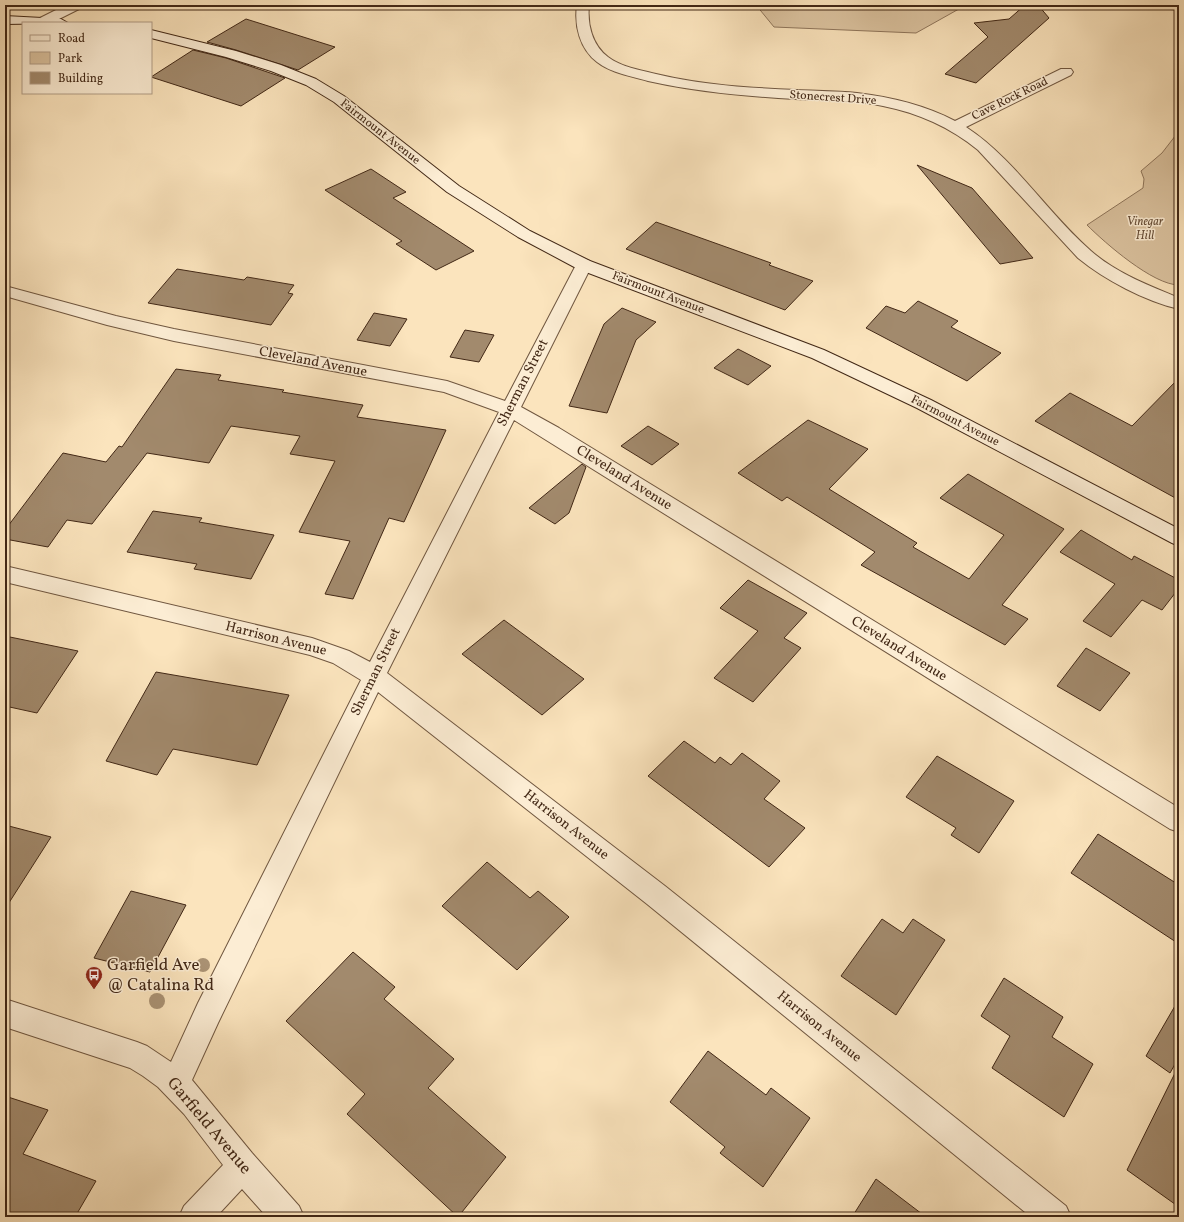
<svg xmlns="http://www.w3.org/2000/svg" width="1184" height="1222" font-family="Vollkorn,serif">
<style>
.green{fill:#dcc4a1;stroke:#8f765c}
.building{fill:#a28a6d;stroke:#422816}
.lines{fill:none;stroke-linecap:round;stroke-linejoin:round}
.street-casing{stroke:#705740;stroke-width:2}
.secondary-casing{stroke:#422816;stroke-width:2}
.street{fill:#fcedd4;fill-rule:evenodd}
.secondary{fill:#fcedd4;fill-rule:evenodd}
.tree{fill:#aa9274}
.labels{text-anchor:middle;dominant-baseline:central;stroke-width:3;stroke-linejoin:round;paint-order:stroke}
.far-street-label{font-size:12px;fill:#422816;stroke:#fcedd4}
.far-park-label{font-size:12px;font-style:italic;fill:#684f39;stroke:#fcedd4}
.street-label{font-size:14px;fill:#422816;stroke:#fcedd4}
.near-poi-label{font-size:17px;fill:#422816;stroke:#fcedd4;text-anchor:start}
.near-street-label{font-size:17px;fill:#422816;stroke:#fcedd4}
</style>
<rect width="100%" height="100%" fill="#fbe4bd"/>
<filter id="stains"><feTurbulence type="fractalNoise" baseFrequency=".005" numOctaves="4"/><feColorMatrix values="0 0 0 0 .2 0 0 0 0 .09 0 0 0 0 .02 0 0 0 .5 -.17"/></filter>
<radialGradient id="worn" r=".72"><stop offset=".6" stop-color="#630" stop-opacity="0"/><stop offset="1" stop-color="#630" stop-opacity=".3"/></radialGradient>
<!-- green -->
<path class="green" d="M 756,5 L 966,5 L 916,33 L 774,27 Z
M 1118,5 L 1179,5 L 1179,12 L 1176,10 Z
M 1179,131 L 1179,285 C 1153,285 1105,243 1087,225 L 1143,188 L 1144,179 L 1141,171 L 1162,153 Z"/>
<!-- building -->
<path class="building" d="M 1025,5 L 1038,5 L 1049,18 L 976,83 L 945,74 L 988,37 L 974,23 L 1009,19 Z
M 246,19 L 335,47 L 298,70 L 236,50 L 207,42 Z
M 193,50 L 226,58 L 285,78 L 241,106 L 151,77 Z
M 917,165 L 972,188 L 1033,258 L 1000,264 Z
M 371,169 L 406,192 L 393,198 L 474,251 L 436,270 L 396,244 L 402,241 L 325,190 Z
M 656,222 L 771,263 L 769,265 L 813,281 L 785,310 L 626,249 Z
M 177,269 L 244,280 L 247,277 L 294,285 L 288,293 L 293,294 L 271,325 L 148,303 Z
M 918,301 L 958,321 L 951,327 L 1001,353 L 967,381 L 866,328 L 886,306 L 905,313 Z
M 622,308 L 656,322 L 636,340 L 607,413 L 569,406 L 604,324 Z
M 374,313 L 407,319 L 390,346 L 357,340 Z
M 465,330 L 494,335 L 479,362 L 450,357 Z
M 738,349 L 771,366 L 748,385 L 714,368 Z
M 176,369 L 221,375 L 218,380 L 284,390 L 282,392 L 363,405 L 357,417 L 446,430 L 404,522 L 389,518 L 353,599 L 325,594 L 350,541 L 299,532 L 335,461 L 290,454 L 300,436 L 231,426 L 209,463 L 147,453 L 92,524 L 67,520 L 48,547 L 5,539 L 5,530 L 63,453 L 106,462 L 119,446 L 122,447 Z
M 1179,378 L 1179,500 L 1035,421 L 1070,393 L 1132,426 Z
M 808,420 L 868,449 L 829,489 L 917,543 L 913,547 L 969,579 L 1004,535 L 940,498 L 968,474 L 1064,529 L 1002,605 L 1028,619 L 1005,645 L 861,565 L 875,552 L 787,497 L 782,501 L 738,473 Z
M 648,426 L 679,444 L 652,465 L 621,446 Z
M 582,464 L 586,467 L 569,513 L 555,524 L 529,508 Z
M 153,511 L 202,518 L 199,522 L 274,535 L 251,579 L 194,569 L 197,564 L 127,552 Z
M 1081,530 L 1132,560 L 1134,556 L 1179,580 L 1179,588 L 1162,610 L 1142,600 L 1111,637 L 1083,621 L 1115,584 L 1060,552 Z
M 748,580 L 807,613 L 784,638 L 801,648 L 753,702 L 714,678 L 758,631 L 720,608 Z
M 504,620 L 584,679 L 542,715 L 462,654 Z
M 5,636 L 78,651 L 37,713 L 5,706 Z
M 1086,648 L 1130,673 L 1100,711 L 1057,686 Z
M 156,672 L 289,695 L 257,765 L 173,749 L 157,775 L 106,761 Z
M 684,741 L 715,763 L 720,757 L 731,765 L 742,753 L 780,781 L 764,799 L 805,828 L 769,867 L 648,776 Z
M 937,756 L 1014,801 L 979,853 L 951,835 L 956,828 L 906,797 Z
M 5,825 L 51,837 L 5,909 Z
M 1098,834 L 1179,885 L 1179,944 L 1071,873 Z
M 487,862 L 530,898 L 538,891 L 569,917 L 517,970 L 442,906 Z
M 131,891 L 186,905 L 150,972 L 94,958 Z
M 882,919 L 903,933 L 913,919 L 945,940 L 896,1015 L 841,976 Z
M 353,952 L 395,987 L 384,999 L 454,1059 L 428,1088 L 506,1157 L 458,1217 L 347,1114 L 365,1094 L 286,1021 Z
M 1004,978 L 1063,1017 L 1052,1037 L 1093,1064 L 1064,1117 L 992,1068 L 1010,1036 L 981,1016 Z
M 1179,999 L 1179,1057 L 1170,1073 L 1146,1056 Z
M 708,1051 L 766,1095 L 771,1088 L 810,1118 L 763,1187 L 720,1153 L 725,1147 L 670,1102 Z
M 1179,1065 L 1179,1207 L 1127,1170 Z
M 5,1096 L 48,1110 L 23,1154 L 96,1181 L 75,1217 L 5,1217 Z
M 876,1179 L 926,1217 L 852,1217 Z"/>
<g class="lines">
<defs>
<path id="street" d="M 66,5 L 82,5 L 81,8 L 51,23 L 36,22 L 38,19 Z
M 577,5 L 589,5 C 587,24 592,45 608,57 C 621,67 640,70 656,74 C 702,85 749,88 797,90 C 817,91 837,91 857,93 C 891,97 925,105 955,121 L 1061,69 L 1071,69 L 1073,72 L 1071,75 L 966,127 C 1015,159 1047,213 1091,251 C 1116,273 1148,285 1179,298 L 1179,309 C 1145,301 1105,280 1078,258 L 978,150 C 950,127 918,113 883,106 C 854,100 825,100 795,99 C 746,96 697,92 648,81 C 631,76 611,73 597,62 C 580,49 574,26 577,5 Z
M 584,260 L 590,261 L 592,265 L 521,407 L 559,428 L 1179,808 L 1179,832 L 1170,829 L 514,420 L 387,673 L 665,886 L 1066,1206 L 1071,1217 L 1031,1217 L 647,904 L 378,692 L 218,1023 L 192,1080 L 252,1153 L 299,1206 L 304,1217 L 267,1217 L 242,1189 L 216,1217 L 179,1217 L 184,1206 L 223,1165 L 184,1114 L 158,1087 L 143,1076 L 130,1068 L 5,1027 L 5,999 L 137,1042 L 147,1046 L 171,1062 L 198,1003 L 361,680 L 333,663 L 310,655 L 5,582 L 5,566 L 312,638 L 349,651 L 370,662 L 499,412 L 444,392 L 174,341 L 107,325 L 5,296 L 5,286 L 116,316 L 174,329 L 447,381 L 505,401 L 576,265 L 578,261 Z"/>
<path id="secondary" d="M 5,16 L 61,19 L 68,23 L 5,24 Z
M 151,30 L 236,51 L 281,65 L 316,79 L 344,96 L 459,186 L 530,231 L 590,261 L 824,350 L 931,400 L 1179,529 L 1179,546 L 1172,543 L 917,408 L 812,358 L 578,269 L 518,237 L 447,192 L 334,102 L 306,85 L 271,71 L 226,57 L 151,38 Z"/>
</defs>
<!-- street casing -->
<use href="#street" class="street-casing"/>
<!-- secondary casing -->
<use href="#secondary" class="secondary-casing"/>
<!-- street -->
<use href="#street" class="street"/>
<!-- secondary -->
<use href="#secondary" class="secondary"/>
</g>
<!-- trees -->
<g class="tree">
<circle cx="203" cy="965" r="7"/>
<circle cx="157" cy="1001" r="8"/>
</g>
<!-- icons -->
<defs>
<symbol id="bus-pin" viewBox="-11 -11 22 30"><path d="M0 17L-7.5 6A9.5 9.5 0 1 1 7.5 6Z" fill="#8f2418" stroke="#fcedd4"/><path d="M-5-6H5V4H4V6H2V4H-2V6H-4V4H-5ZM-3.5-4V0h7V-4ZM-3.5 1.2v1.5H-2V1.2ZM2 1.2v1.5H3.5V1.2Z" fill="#fff"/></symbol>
</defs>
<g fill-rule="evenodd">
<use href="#bus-pin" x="84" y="965" width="20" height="27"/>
</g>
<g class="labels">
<!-- far-street labels -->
<g class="far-street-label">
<text transform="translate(833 98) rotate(4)">Stonecrest Drive</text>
<text transform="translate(1010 99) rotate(-26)">Cave Rock Road</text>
<text transform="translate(380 132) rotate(38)">Fairmount Avenue</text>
<text transform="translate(658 293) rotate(21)">Fairmount Avenue</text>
<text transform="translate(955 421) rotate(27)">Fairmount Avenue</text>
</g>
<!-- far-park labels -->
<g class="far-park-label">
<text x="1145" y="222">Vinegar<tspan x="1145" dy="14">Hill</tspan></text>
</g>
<!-- street labels -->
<g class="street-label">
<text transform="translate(313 362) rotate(11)">Cleveland Avenue</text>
<text transform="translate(523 383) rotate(-63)">Sherman Street</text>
<text transform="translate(624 478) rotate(32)">Cleveland Avenue</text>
<text transform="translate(276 639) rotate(14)">Harrison Avenue</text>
<text transform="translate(899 649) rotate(32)">Cleveland Avenue</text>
<text transform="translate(376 672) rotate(-64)">Sherman Street</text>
<text transform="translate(566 825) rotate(38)">Harrison Avenue</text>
<text transform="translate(819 1027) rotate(39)">Harrison Avenue</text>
</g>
<!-- near-poi labels -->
<g class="near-poi-label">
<text x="107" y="965">Garfield Ave<tspan x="107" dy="20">@ Catalina Rd</tspan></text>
</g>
<!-- near-street labels -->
<g class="near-street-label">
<text transform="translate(209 1126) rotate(50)">Garfield Avenue</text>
</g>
</g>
<!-- margin -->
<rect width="1184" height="1222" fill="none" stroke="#fbe4bd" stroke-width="20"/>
<rect x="6" y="6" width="1172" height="1210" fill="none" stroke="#422816" stroke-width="2"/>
<rect x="10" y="10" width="1164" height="1202" fill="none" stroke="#422816"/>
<!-- legend -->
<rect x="22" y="22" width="130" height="72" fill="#fcedd4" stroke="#b29e88"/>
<rect x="30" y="35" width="20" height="6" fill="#fcedd4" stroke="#b29e88"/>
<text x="58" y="42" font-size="12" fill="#422816">Road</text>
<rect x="30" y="52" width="20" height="12" fill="#dcc4a1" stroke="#b29e88"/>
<text x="58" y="62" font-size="12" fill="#422816">Park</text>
<rect x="30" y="72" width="20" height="12" fill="#a28a6d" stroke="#b29e88"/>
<text x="58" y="82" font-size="12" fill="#422816">Building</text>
<rect width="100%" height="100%" filter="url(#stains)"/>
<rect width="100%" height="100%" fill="url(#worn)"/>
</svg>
